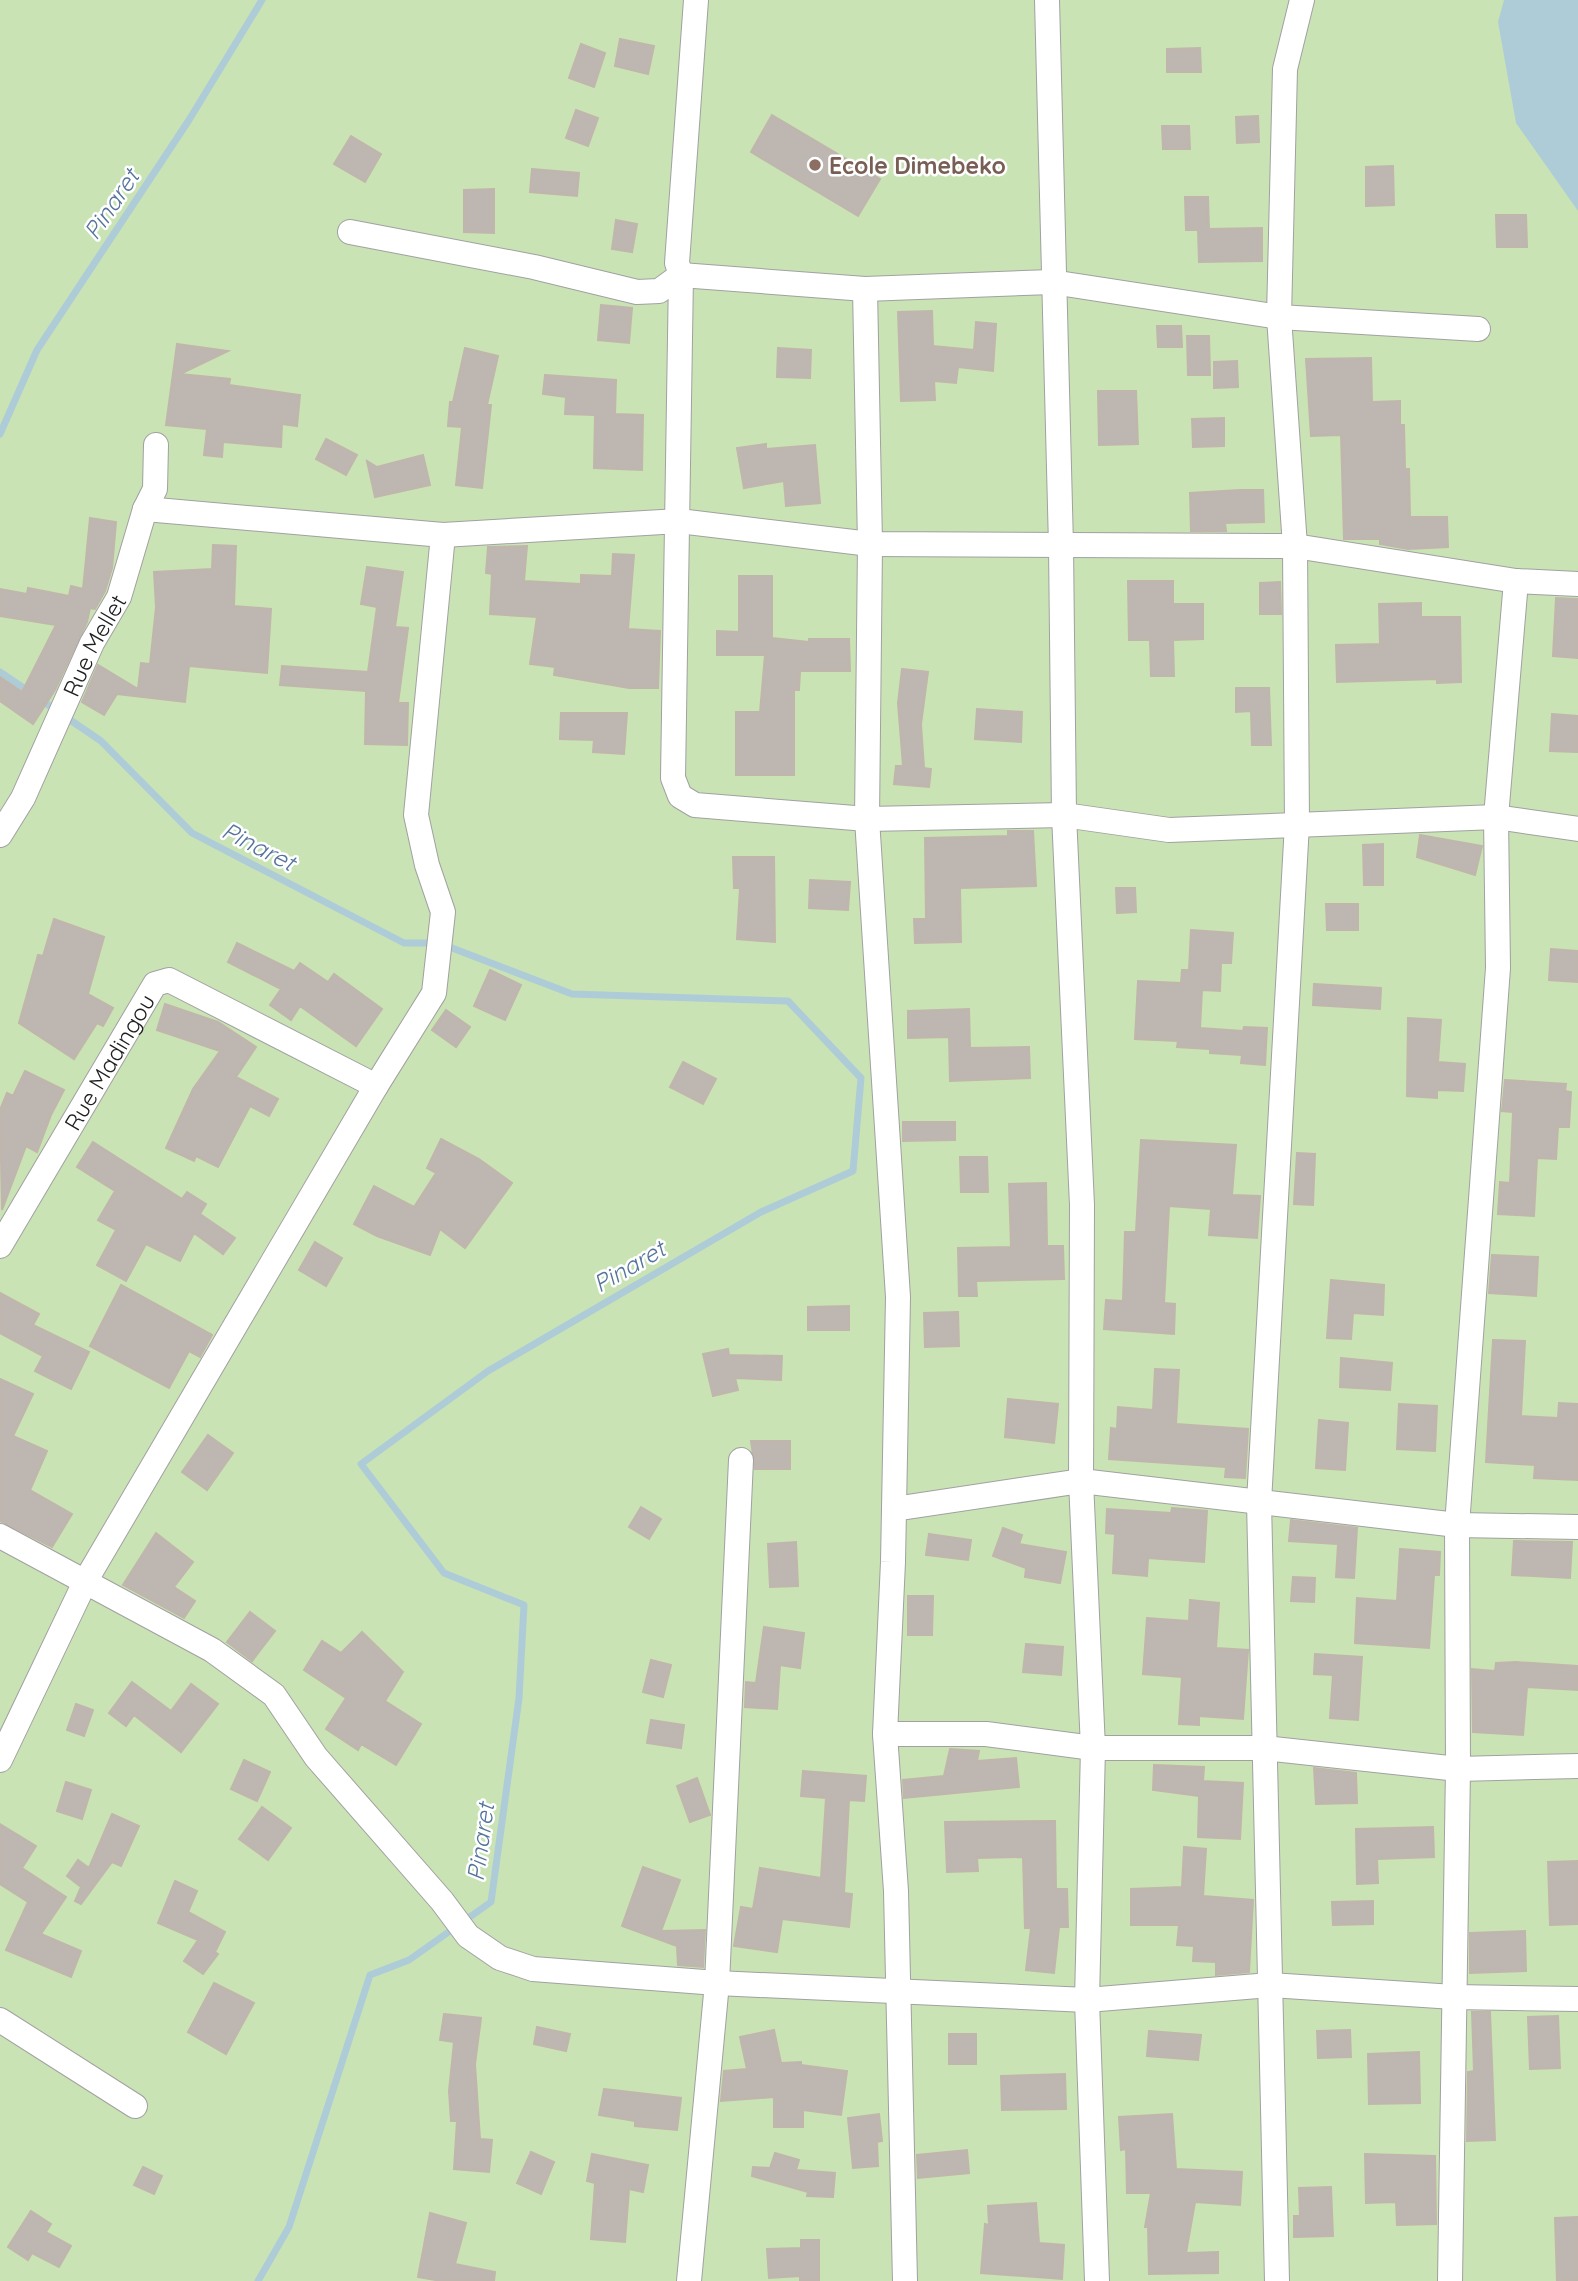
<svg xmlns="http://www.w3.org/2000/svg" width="1578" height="2281" font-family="Quicksand,sans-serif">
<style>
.grass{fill:#c9e3b5}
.water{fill:#aeccd8}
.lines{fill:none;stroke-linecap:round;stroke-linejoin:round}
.stream{stroke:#aeccd8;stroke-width:7}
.building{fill:#bdb6b1;stroke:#c0b6ac;stroke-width:2}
.minor-casing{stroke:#a1a1a1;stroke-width:26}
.minor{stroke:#fff;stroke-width:24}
.education-dot{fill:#8d6e63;stroke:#fff;stroke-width:2.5}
.labels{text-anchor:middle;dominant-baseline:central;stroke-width:5;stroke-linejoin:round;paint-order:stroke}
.education-label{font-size:23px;font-weight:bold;fill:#785e54;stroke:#fff;text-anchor:start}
.street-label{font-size:23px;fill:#202020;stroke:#fff}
.water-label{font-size:24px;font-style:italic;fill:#54749e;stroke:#fff}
</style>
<rect width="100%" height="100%" fill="#f0eee8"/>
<!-- grass -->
<path class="grass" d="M 0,0 L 1578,0 L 1578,2281 L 0,2281 Z"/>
<!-- water -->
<path class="water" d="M 1504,0 L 1578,0 L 1578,211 L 1516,123 L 1498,22 Z"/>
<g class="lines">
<!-- stream -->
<path class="stream" d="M 0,434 L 37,350 L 189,120 L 262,0
M 0,672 L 31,693
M 41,700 L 101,741 L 192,833 L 404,943 L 439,943 L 572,994 L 788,1001 L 861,1078 L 853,1171 L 761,1212 L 488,1371 L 361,1464 L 444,1573 L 524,1605 L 519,1698 L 491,1902 L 409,1960 L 370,1975 L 289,2227 L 258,2281"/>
</g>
<!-- building -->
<path class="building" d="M 620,39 L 654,46 L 648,74 L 615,66 Z
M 581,44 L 605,53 L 594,87 L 569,78 Z
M 1200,48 L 1201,72 L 1167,72 L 1167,49 Z
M 576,110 L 598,118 L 588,146 L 566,138 Z
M 772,115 L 880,179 L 858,216 L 751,152 Z
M 1258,116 L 1259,142 L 1237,143 L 1236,117 Z
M 1162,126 L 1189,126 L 1190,149 L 1163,149 Z
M 351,136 L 381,154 L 365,182 L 334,164 Z
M 1393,166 L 1394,205 L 1366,206 L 1366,167 Z
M 532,169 L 579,173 L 577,196 L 530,192 Z
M 494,189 L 494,233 L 464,232 L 464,190 Z
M 1185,197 L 1208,197 L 1209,229 L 1262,228 L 1262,261 L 1199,262 L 1198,230 L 1186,230 Z
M 1496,215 L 1526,215 L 1527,247 L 1497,247 Z
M 616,220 L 637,224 L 632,252 L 612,249 Z
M 601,305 L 632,308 L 629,343 L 598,340 Z
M 932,311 L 933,346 L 974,350 L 976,322 L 996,324 L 993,371 L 958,367 L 956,383 L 934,381 L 935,400 L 901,401 L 898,312 Z
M 1157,326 L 1181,326 L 1182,347 L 1158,347 Z
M 1187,336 L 1209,336 L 1210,375 L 1188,375 Z
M 177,344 L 228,351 L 180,374 L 230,379 L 229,385 L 300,395 L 297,426 L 282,424 L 281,447 L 223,442 L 222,457 L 204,455 L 207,429 L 166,425 Z
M 465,348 L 498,356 L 487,405 L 491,405 L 482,488 L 456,485 L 462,427 L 448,426 L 450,402 L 453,402 Z
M 778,348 L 811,350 L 810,378 L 777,377 Z
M 1371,358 L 1372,402 L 1400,401 L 1400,425 L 1404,425 L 1405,469 L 1409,469 L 1410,517 L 1447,517 L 1448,547 L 1408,549 L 1380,544 L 1380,539 L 1344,539 L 1341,435 L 1311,436 L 1306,359 Z
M 1237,361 L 1238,387 L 1214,388 L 1214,362 Z
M 545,375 L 616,380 L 615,414 L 643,415 L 642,470 L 594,468 L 595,415 L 565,414 L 566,397 L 543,394 Z
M 1098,391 L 1136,391 L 1138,444 L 1099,445 Z
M 1224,418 L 1224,446 L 1193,447 L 1192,419 Z
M 326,439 L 357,455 L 346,475 L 316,459 Z
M 766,444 L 766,449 L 815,445 L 820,503 L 786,506 L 784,481 L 744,488 L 737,448 Z
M 423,455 L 430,485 L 375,497 L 367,461 L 377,467 Z
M 1240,490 L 1263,490 L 1264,522 L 1225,523 L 1226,531 L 1191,531 L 1190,493 Z
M 90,518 L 116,522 L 112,568 L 105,591 L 95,609 L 90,608 L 87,622 L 55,690 L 33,724 L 0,701 L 0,677 L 22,692 L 56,625 L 0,616 L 0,589 L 27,594 L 28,588 L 69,596 L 71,586 L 83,589 Z
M 213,545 L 236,546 L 234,606 L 271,609 L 267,673 L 189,666 L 185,702 L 117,694 L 104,715 L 82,702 L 98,665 L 138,689 L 141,663 L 150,664 L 156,607 L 154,572 L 212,569 Z
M 527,546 L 524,581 L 581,584 L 581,575 L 612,576 L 613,554 L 634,555 L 628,629 L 660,631 L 658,688 L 629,688 L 554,675 L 555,667 L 530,664 L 537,617 L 490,614 L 492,574 L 486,573 L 488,547 Z
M 367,567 L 403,572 L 395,627 L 408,628 L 398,703 L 408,703 L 407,745 L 365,744 L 366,691 L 280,685 L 282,666 L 368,672 L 377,607 L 361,604 Z
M 739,576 L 772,576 L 772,638 L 809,642 L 809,639 L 849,639 L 850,671 L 800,671 L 799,690 L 794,690 L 794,775 L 736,775 L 736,712 L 760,712 L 765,655 L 717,655 L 717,631 L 739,632 Z
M 1128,581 L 1173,581 L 1173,604 L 1203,604 L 1203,639 L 1173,640 L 1174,676 L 1151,676 L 1150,640 L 1129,640 Z
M 1280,582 L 1281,614 L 1260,614 L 1260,583 Z
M 1556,598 L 1578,599 L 1578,658 L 1553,656 Z
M 1421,603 L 1421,617 L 1460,617 L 1461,682 L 1437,683 L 1437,679 L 1337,682 L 1336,645 L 1380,644 L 1379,604 Z
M 902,669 L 928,672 L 921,724 L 924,768 L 931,769 L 929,787 L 894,784 L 896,766 L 903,766 L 898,703 Z
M 1236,688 L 1269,688 L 1271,745 L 1252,745 L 1251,711 L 1236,712 Z
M 977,709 L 1022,712 L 1021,742 L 975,739 Z
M 561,713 L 627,713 L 624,754 L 593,752 L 594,740 L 560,739 Z
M 1552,714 L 1578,716 L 1578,752 L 1550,751 Z
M 1008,831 L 1033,831 L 1036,886 L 960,888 L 961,942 L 915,943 L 914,919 L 926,919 L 925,838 L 1008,836 Z
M 1420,835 L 1482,846 L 1475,875 L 1417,857 Z
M 1383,844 L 1383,885 L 1364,885 L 1363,845 Z
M 733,857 L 774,857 L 775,942 L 737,939 L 740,888 L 734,888 Z
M 810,880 L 850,882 L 848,910 L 809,908 Z
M 1116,888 L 1135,888 L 1136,912 L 1117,913 Z
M 1326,904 L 1358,904 L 1358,930 L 1327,930 Z
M 54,919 L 104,937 L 88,994 L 113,1008 L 103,1026 L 97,1023 L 74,1059 L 19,1023 L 38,955 L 43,956 Z
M 1191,930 L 1233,933 L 1231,963 L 1221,963 L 1220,991 L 1202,990 L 1200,1028 L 1243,1031 L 1244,1027 L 1267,1028 L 1265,1065 L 1241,1063 L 1242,1055 L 1210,1053 L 1210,1049 L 1177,1047 L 1178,1041 L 1135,1039 L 1138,981 L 1181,983 L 1182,970 L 1189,970 Z
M 237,943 L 294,971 L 300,963 L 328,982 L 334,974 L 382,1009 L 356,1046 L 300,1006 L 291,1020 L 270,1005 L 281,989 L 228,962 Z
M 1551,949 L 1578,951 L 1578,982 L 1549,980 Z
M 490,970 L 521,985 L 505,1020 L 474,1006 Z
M 1314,984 L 1381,988 L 1380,1009 L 1313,1005 Z
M 165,1004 L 218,1022 L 256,1047 L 236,1077 L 278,1099 L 269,1116 L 250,1106 L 218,1167 L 196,1156 L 194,1161 L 166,1148 L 193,1089 L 220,1051 L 157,1030 Z
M 969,1009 L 970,1048 L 1029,1047 L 1030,1078 L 950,1081 L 949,1037 L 908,1038 L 908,1011 Z
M 446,1010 L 470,1027 L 456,1047 L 432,1030 Z
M 1408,1018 L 1441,1020 L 1438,1062 L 1465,1064 L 1463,1091 L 1437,1090 L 1437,1098 L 1407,1096 Z
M 683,1062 L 716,1079 L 703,1104 L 670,1087 Z
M 25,1071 L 64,1090 L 51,1115 L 37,1152 L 26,1146 L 2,1210 L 0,1110 L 7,1093 L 13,1096 Z
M 1505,1080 L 1566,1084 L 1565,1091 L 1571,1092 L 1569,1127 L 1558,1127 L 1556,1159 L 1537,1158 L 1534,1216 L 1498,1214 L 1500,1182 L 1510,1183 L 1513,1112 L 1502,1111 Z
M 903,1122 L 955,1122 L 955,1140 L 903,1141 Z
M 441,1139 L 479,1159 L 512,1183 L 465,1248 L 440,1229 L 430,1255 L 377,1236 L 354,1224 L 374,1186 L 414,1207 L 436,1173 L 427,1168 Z
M 1141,1140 L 1236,1145 L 1232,1195 L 1260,1196 L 1257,1238 L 1209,1235 L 1211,1209 L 1169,1206 L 1164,1303 L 1175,1304 L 1174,1334 L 1104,1329 L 1106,1300 L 1123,1301 L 1125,1232 L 1136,1232 Z
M 93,1142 L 182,1199 L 187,1192 L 206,1204 L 200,1214 L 235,1238 L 223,1254 L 194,1233 L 180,1261 L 146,1244 L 126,1281 L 97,1265 L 116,1230 L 98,1220 L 115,1191 L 77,1167 Z
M 1297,1153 L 1315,1154 L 1313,1205 L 1294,1204 Z
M 960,1157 L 987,1157 L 988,1192 L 961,1192 Z
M 1046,1183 L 1047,1246 L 1063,1246 L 1064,1279 L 976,1281 L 977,1296 L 959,1296 L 958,1248 L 1011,1247 L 1009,1184 Z
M 315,1242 L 342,1258 L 326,1286 L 299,1270 Z
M 1492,1255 L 1538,1257 L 1536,1296 L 1489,1293 Z
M 1331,1280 L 1384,1285 L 1383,1315 L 1353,1313 L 1351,1339 L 1327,1338 Z
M 121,1285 L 212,1335 L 200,1357 L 189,1351 L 169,1388 L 90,1346 Z
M 0,1293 L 39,1314 L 33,1325 L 89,1352 L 71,1389 L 35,1371 L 43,1356 L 0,1333 Z
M 849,1306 L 849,1330 L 808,1330 L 808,1307 Z
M 958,1312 L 959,1346 L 925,1347 L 924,1313 Z
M 1493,1340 L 1525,1341 L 1521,1416 L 1558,1418 L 1559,1403 L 1578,1404 L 1578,1480 L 1534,1478 L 1535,1465 L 1486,1462 Z
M 728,1349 L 729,1355 L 782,1356 L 781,1380 L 735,1378 L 738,1390 L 713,1396 L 703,1354 Z
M 1341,1358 L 1392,1363 L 1390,1390 L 1340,1387 Z
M 1155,1369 L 1179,1370 L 1176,1424 L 1248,1429 L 1245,1478 L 1225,1477 L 1226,1467 L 1109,1459 L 1111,1428 L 1117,1429 L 1118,1407 L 1153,1410 Z
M 0,1379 L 33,1394 L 13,1436 L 47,1451 L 30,1490 L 72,1514 L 52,1547 L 0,1521 Z
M 1008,1399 L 1058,1404 L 1054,1443 L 1005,1437 Z
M 1399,1404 L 1437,1406 L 1435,1451 L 1397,1449 Z
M 1319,1420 L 1348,1423 L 1345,1470 L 1316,1468 Z
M 208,1435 L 233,1453 L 207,1490 L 182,1472 Z
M 751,1441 L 790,1441 L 790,1469 L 755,1469 Z
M 641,1507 L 661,1519 L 649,1539 L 629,1527 Z
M 1172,1508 L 1207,1511 L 1204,1562 L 1148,1558 L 1147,1576 L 1113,1573 L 1115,1534 L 1106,1533 L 1107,1509 L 1171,1513 Z
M 1291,1520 L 1357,1528 L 1354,1578 L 1336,1577 L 1338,1544 L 1289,1541 Z
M 1003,1528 L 1022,1535 L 1019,1544 L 1066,1552 L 1060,1583 L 1025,1577 L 1026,1568 L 993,1556 Z
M 156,1533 L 193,1562 L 174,1587 L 195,1601 L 184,1618 L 123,1585 Z
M 929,1534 L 971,1540 L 968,1560 L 926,1555 Z
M 1514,1541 L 1572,1542 L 1570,1578 L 1512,1575 Z
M 796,1542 L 798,1586 L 770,1587 L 768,1544 Z
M 1400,1549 L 1440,1552 L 1439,1575 L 1434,1575 L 1429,1648 L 1355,1643 L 1357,1598 L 1397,1601 Z
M 1293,1577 L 1315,1578 L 1314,1602 L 1291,1601 Z
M 908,1596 L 933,1596 L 932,1635 L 908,1635 Z
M 1190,1600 L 1219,1603 L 1216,1648 L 1248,1650 L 1243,1719 L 1199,1716 L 1199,1725 L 1179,1724 L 1182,1677 L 1143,1674 L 1147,1618 L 1189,1621 Z
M 250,1612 L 275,1631 L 252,1661 L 227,1642 Z
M 764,1627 L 804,1633 L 800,1668 L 780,1665 L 777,1709 L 745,1707 L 746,1682 L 756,1683 Z
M 362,1632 L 403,1672 L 385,1701 L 421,1724 L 396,1765 L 361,1744 L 358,1750 L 326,1729 L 346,1698 L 304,1670 L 322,1641 L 341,1653 Z
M 1026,1644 L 1063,1647 L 1061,1675 L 1023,1672 Z
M 1315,1654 L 1362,1657 L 1358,1720 L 1330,1718 L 1333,1675 L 1314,1674 Z
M 651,1660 L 671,1665 L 663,1697 L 643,1692 Z
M 1516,1662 L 1578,1666 L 1578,1690 L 1527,1687 L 1523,1735 L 1473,1732 L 1472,1669 L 1495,1671 L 1496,1663 Z
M 132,1682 L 171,1711 L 191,1684 L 218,1704 L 181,1752 L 134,1715 L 126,1726 L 109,1713 Z
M 76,1704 L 93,1710 L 84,1736 L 67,1730 Z
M 651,1720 L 684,1725 L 681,1748 L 647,1743 Z
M 950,1749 L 979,1751 L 977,1761 L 1016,1758 L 1019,1787 L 904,1798 L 903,1780 L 944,1776 Z
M 244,1760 L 270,1772 L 257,1801 L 231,1789 Z
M 1154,1765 L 1204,1767 L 1203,1781 L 1243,1783 L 1240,1839 L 1198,1837 L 1199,1796 L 1153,1790 Z
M 1314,1768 L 1356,1773 L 1357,1803 L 1316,1804 Z
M 803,1771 L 866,1776 L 864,1801 L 849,1800 L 844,1893 L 852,1894 L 849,1927 L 782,1919 L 777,1952 L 734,1946 L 741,1907 L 753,1909 L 760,1868 L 821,1878 L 826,1798 L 801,1796 Z
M 697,1778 L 710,1815 L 690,1822 L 677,1786 Z
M 66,1782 L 91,1790 L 82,1819 L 57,1811 Z
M 262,1807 L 291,1828 L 268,1860 L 239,1839 Z
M 112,1814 L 139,1826 L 121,1866 L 112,1862 L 81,1904 L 75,1901 L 81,1887 L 67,1876 L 78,1860 L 89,1868 Z
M 1055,1821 L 1056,1889 L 1067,1889 L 1068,1927 L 1059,1927 L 1054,1973 L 1026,1970 L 1031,1928 L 1025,1928 L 1023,1857 L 977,1858 L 978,1871 L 947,1872 L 945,1822 Z
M 0,1824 L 36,1846 L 22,1868 L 66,1897 L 41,1934 L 81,1951 L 71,1977 L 6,1950 L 28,1902 L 0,1884 Z
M 1433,1827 L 1434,1857 L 1377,1859 L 1378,1883 L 1357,1884 L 1356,1829 Z
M 1184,1847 L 1206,1849 L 1203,1896 L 1253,1900 L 1249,1972 L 1216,1975 L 1216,1962 L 1193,1961 L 1194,1946 L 1177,1945 L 1179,1925 L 1131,1925 L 1131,1889 L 1182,1887 Z
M 1578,1861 L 1578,1924 L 1550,1925 L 1548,1862 Z
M 643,1867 L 680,1880 L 661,1931 L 705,1930 L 703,1967 L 678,1965 L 677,1946 L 622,1926 Z
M 175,1881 L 197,1891 L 188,1912 L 225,1932 L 215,1952 L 218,1954 L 203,1974 L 184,1961 L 198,1940 L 158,1923 Z
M 1373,1901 L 1373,1924 L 1333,1925 L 1332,1902 Z
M 1525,1931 L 1526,1971 L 1470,1973 L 1470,1933 Z
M 214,1983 L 254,2003 L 226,2054 L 188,2032 Z
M 1472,2012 L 1490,2012 L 1495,2140 L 1467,2141 L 1468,2072 L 1474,2071 Z
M 444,2014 L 481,2018 L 475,2064 L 480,2139 L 492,2140 L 489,2172 L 454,2169 L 457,2121 L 451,2121 L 449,2091 L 454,2042 L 440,2040 Z
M 1558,2016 L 1560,2068 L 1530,2069 L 1528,2017 Z
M 537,2027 L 570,2034 L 566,2051 L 534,2044 Z
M 774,2030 L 781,2063 L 801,2062 L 801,2065 L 847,2071 L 841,2115 L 803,2110 L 803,2127 L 774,2127 L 774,2097 L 721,2101 L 724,2071 L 747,2069 L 740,2037 Z
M 1350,2030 L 1351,2057 L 1318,2058 L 1317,2031 Z
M 1149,2031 L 1201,2035 L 1198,2060 L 1147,2056 Z
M 949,2034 L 976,2034 L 976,2064 L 949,2064 Z
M 1419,2052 L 1420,2103 L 1369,2104 L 1368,2054 Z
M 1065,2074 L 1066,2109 L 1002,2110 L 1001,2076 Z
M 604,2089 L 681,2098 L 677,2130 L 635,2126 L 635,2121 L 599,2115 Z
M 879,2114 L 882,2141 L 877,2142 L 878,2166 L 853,2168 L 848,2118 Z
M 1172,2114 L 1176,2169 L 1242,2172 L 1240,2205 L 1195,2202 L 1186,2253 L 1218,2252 L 1218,2273 L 1149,2274 L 1148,2227 L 1145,2227 L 1151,2193 L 1127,2193 L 1126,2149 L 1121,2150 L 1119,2117 Z
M 967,2150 L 969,2173 L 918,2178 L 917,2155 Z
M 531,2152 L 554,2162 L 541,2194 L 517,2183 Z
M 775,2153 L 799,2160 L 796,2170 L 835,2173 L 833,2197 L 807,2196 L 808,2192 L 752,2176 L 753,2167 L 770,2168 Z
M 592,2154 L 648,2165 L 643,2192 L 629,2189 L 625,2242 L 591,2239 L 595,2183 L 587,2181 Z
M 1365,2154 L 1435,2156 L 1436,2224 L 1397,2225 L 1396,2202 L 1366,2203 Z
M 143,2167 L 162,2176 L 154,2194 L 134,2185 Z
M 1331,2187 L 1333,2236 L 1294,2237 L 1294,2216 L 1300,2216 L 1299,2188 Z
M 1036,2203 L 1039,2243 L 1064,2245 L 1062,2279 L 981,2273 L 985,2224 L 989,2225 L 988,2206 Z
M 31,2211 L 51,2224 L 46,2232 L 71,2246 L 59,2267 L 32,2253 L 28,2260 L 8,2247 Z
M 430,2213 L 466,2223 L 455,2264 L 495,2272 L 494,2281 L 441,2281 L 418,2277 Z
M 1578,2217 L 1578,2281 L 1557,2281 L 1555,2218 Z
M 801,2240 L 819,2240 L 819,2281 L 800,2281 L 800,2276 L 769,2278 L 767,2249 L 801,2248 Z"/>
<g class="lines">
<defs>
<g id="minor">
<path d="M 696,0 L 677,263 L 681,275 L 673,778 L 680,796 L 695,805 L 867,819 L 1064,815 L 1169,830 L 1496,817 L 1578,829"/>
<path d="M 1047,0 L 1061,546 L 1064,815 L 1082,1205 L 1081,1481 L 1093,1748 L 1087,2000 L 1097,2281"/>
<path d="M 350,232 L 534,267 L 637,292 L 659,291 L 681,275 L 865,289 L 1052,282 L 1279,317 L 1478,329"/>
<path d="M 865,289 L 870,544 L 867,819 L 898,1297 L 893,1562 L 885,1734 L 896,1891 L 905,2281"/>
<path d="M 145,509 L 443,535 L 679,521 L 870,544 L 1295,546 L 1516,581 L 1578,584"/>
<path id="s1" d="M 0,835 L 23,798 L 92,643 L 119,597 L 145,509 L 155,489 L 156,445"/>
<path id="s2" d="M 0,1246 L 155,984 L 169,980 L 376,1086"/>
<path d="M 894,1509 L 1081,1481 L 1457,1525 L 1578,1527"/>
<path d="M 0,1536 L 212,1650 L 274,1695 L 316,1757 L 442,1901 L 468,1936 L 500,1958 L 533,1969 L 717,1983 L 1087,2000 L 1270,1985 L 1454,1997 L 1578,1999"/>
<path d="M 885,1734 L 986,1734 L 1093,1748 L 1264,1748 L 1458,1769 L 1578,1766"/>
<path d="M 0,1760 L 86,1580 L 376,1086 L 434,993 L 443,912 L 427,865 L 416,815 L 443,535"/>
<path d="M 0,2020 L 135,2106"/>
<path d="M 689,2281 L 717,1983 L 741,1460"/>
<path d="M 1277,2281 L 1259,1502 L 1297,824 L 1295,546 L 1279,317 L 1285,69 L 1302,0"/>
<path d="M 1450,2281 L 1458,1769 L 1457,1525 L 1498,968 L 1496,817 L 1516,581"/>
</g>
</defs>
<!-- minor casing -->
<use href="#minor" class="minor-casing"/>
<!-- minor -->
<use href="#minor" class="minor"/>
</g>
<!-- markers -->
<circle class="education-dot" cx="815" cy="165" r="7"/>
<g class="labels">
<!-- education labels -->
<g class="education-label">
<text x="829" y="165">Ecole Dimebeko</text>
</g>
<!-- street labels -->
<g class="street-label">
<text stroke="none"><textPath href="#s1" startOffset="212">Rue Mellet</textPath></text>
<text stroke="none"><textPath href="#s2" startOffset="214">Rue Madingou</textPath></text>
</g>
<!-- water labels -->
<g class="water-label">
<text transform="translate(111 204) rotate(-56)">Pinaret</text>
<text transform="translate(259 846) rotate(27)">Pinaret</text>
<text transform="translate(629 1266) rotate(-30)">Pinaret</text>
<text transform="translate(480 1842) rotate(-82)">Pinaret</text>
</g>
</g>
</svg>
